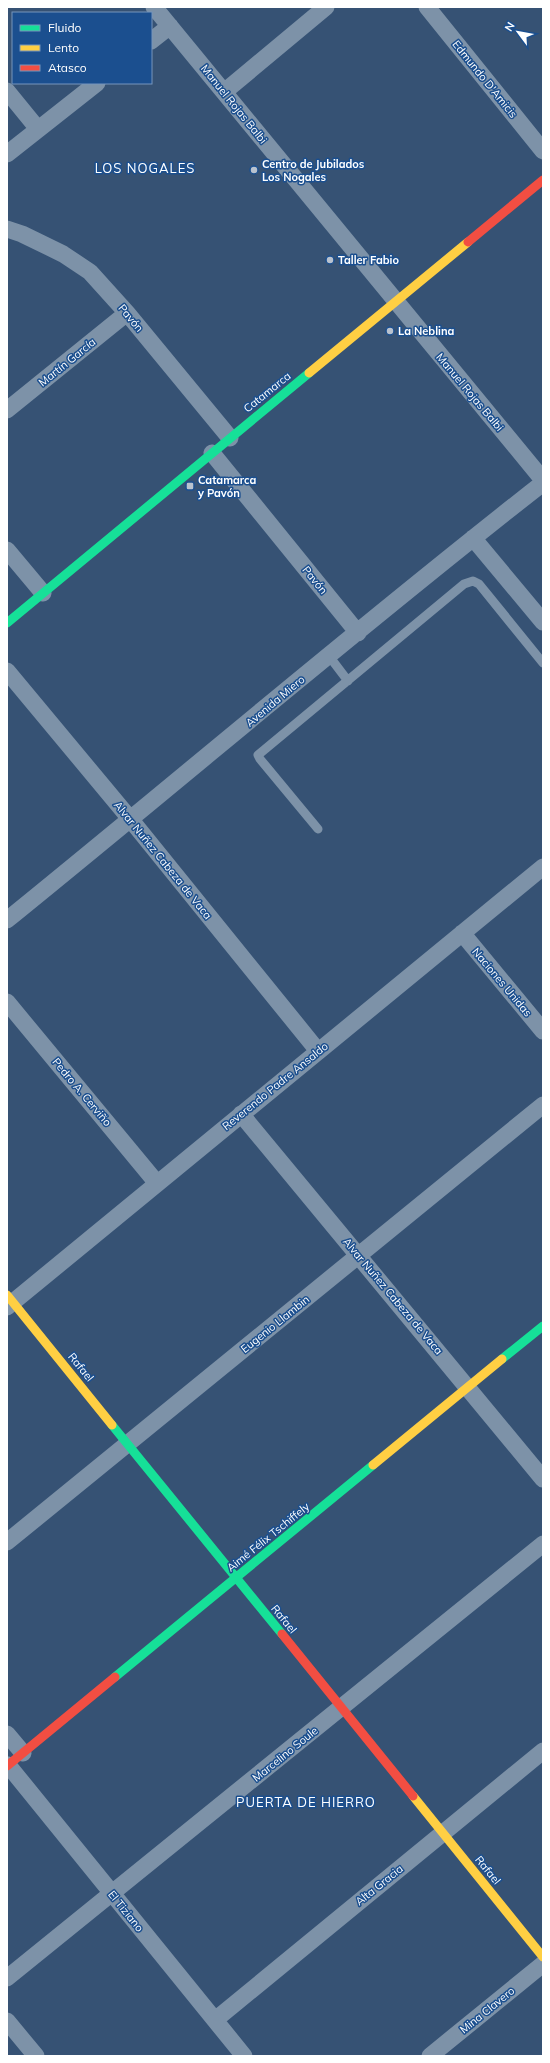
<svg xmlns="http://www.w3.org/2000/svg" width="550" height="2063" font-family="Mulish,sans-serif">
<style>
.lines{fill:none;stroke-linecap:round;stroke-linejoin:round}
.lane{stroke:#7d92a8;stroke-width:9}
.street{stroke:#7d92a8;stroke-width:17}
.fast{stroke:#16e098;stroke-width:9}
.slow{stroke:#ffcf43;stroke-width:9}
.jam{stroke:#f24e42;stroke-width:9}
.poi-dot{fill:#b9c2ce;stroke:#1b4f8f;stroke-width:1.5}
.labels{text-anchor:middle;dominant-baseline:central;stroke-width:3;stroke-linejoin:round;paint-order:stroke}
.street-label{font-size:11px;fill:#fff;stroke:#1b4f8f}
.poi-label{font-size:11px;font-weight:bold;fill:#fff;stroke:#1b4f8f;text-anchor:start}
.quarter-label{font-size:13px;letter-spacing:1px;fill:#fff;stroke:#1b4f8f}
</style>
<rect width="100%" height="100%" fill="#365274"/>
<g class="lines">
<!-- lane -->
<path class="lane" d="M 329,656 L 348,681
M 318,829 L 260,759 L 258,755 L 464,584 L 473,581 L 479,584 L 543,663"/>
<!-- street -->
<path class="street" d="M 154,7 L 543,480
M 427,7 L 543,151
M 151,41 L 170,26
M 7,91 L 38,129
M 224,92 L 326,7
M 7,154 L 97,83
M 7,229 L 22,234 L 63,254 L 90,272 L 127,313 L 230,438
M 7,410 L 127,313
M 212,453 L 358,633
M 473,538 L 543,622
M 7,550 L 43,593
M 7,671 L 131,820 L 318,1051
M 7,920 C 186,775 361,625 543,483
M 462,933 L 543,1031
M 7,1002 L 156,1182
M 241,1114 L 543,1479
M 7,1307 L 543,867
M 7,1542 L 543,1105
M 7,1734 L 23,1753
M 8,1765 L 244,2056
M 7,1978 L 543,1544
M 215,2020 L 543,1751
M 7,2021 L 36,2056
M 430,2056 L 543,1964"/>
<!-- fast -->
<path class="fast" d="M 7,623 L 309,373
M 502,1359 L 543,1326
M 112,1425 L 282,1634
M 115,1677 L 373,1465"/>
<!-- slow -->
<path class="slow" d="M 309,373 L 468,242
M 7,1295 L 112,1425
M 373,1465 L 502,1359
M 413,1796 L 543,1957"/>
<!-- jam -->
<path class="jam" d="M 468,242 L 543,180
M 282,1634 L 413,1796
M 7,1766 L 115,1677"/>
</g>
<!-- markers -->
<g class="poi-dot">
<circle cx="254" cy="170" r="4"/>
<circle cx="330" cy="260" r="4"/>
<circle cx="390" cy="331" r="4"/>
<rect x="186" y="482" width="8" height="8" rx="2"/>
</g>
<g class="labels">
<!-- street labels -->
<g class="street-label">
<text transform="translate(485 79) rotate(51)">Edmundo D'Amicis</text>
<text transform="translate(234 104) rotate(51)">Manuel Rojas Balbi</text>
<text transform="translate(131 318) rotate(50)">Pavón</text>
<text transform="translate(67 362) rotate(-39)">Martín García</text>
<text transform="translate(267 392) rotate(-39)">Catamarca</text>
<text transform="translate(470 392) rotate(50)">Manuel Rojas Balbi</text>
<text transform="translate(315 580) rotate(51)">Pavón</text>
<text transform="translate(275 701) rotate(-40)">Avenida Miero</text>
<text transform="translate(163 860) rotate(51)">Alvar Nuñez Cabeza de Vaca</text>
<text transform="translate(502 982) rotate(50)">Naciones Unidas</text>
<text transform="translate(275 1086) rotate(-39)">Reverendo Padre Ansaldo</text>
<text transform="translate(82 1092) rotate(50)">Pedro A. Cerviño</text>
<text transform="translate(393 1296) rotate(50)">Alvar Nuñez Cabeza de Vaca</text>
<text transform="translate(275 1324) rotate(-39)">Eugenio Llambin</text>
<text transform="translate(81 1367) rotate(51)">Rafael</text>
<text transform="translate(268 1537) rotate(-39)">Aimé Félix Tschiffely</text>
<text transform="translate(284 1619) rotate(51)">Rafael</text>
<text transform="translate(285 1754) rotate(-39)">Marcelino Soule</text>
<text transform="translate(488 1870) rotate(51)">Rafael</text>
<text transform="translate(379 1885) rotate(-39)">Alta Gracia</text>
<text transform="translate(126 1911) rotate(51)">El Tiziano</text>
<text transform="translate(487 2010) rotate(-39)">Mina Clavero</text>
</g>
<!-- poi labels -->
<g class="poi-label">
<text x="262" y="164">Centro de Jubilados<tspan x="262" dy="13">Los Nogales</tspan></text>
<text x="338" y="260">Taller Fabio</text>
<text x="398" y="331">La Neblina</text>
<text x="198" y="480">Catamarca<tspan x="198" dy="13">y Pavón</tspan></text>
</g>
<!-- quarter labels -->
<g class="quarter-label">
<text x="145" y="168">LOS NOGALES</text>
<text x="306" y="1802">PUERTA DE HIERRO</text>
</g>
</g>
<!-- border -->
<rect width="550" height="2063" fill="none" stroke="#ffffff" stroke-width="16"/>
<!-- legend -->
<rect x="12" y="12" width="140" height="72" fill="#1b4f8f" stroke="#7695bc"/>
<rect x="20" y="25" width="20" height="6" fill="#16e098" stroke="#7695bc"/>
<text x="48" y="32" font-size="12" fill="#ffffff">Fluido</text>
<rect x="20" y="45" width="20" height="6" fill="#ffcf43" stroke="#7695bc"/>
<text x="48" y="52" font-size="12" fill="#ffffff">Lento</text>
<rect x="20" y="65" width="20" height="6" fill="#f24e42" stroke="#7695bc"/>
<text x="48" y="72" font-size="12" fill="#ffffff">Atasco</text>
<!-- north arrow -->
<g transform="translate(518 32) rotate(302)" stroke="#1b4f8f" stroke-width="3" paint-order="stroke">
<path d="M0-3L7 15L0 10L-7 15Z" fill="#ffffff"/>
<text y="-6" font-size="11" font-weight="bold" text-anchor="middle" fill="#ffffff">N</text>
</g>
</svg>
